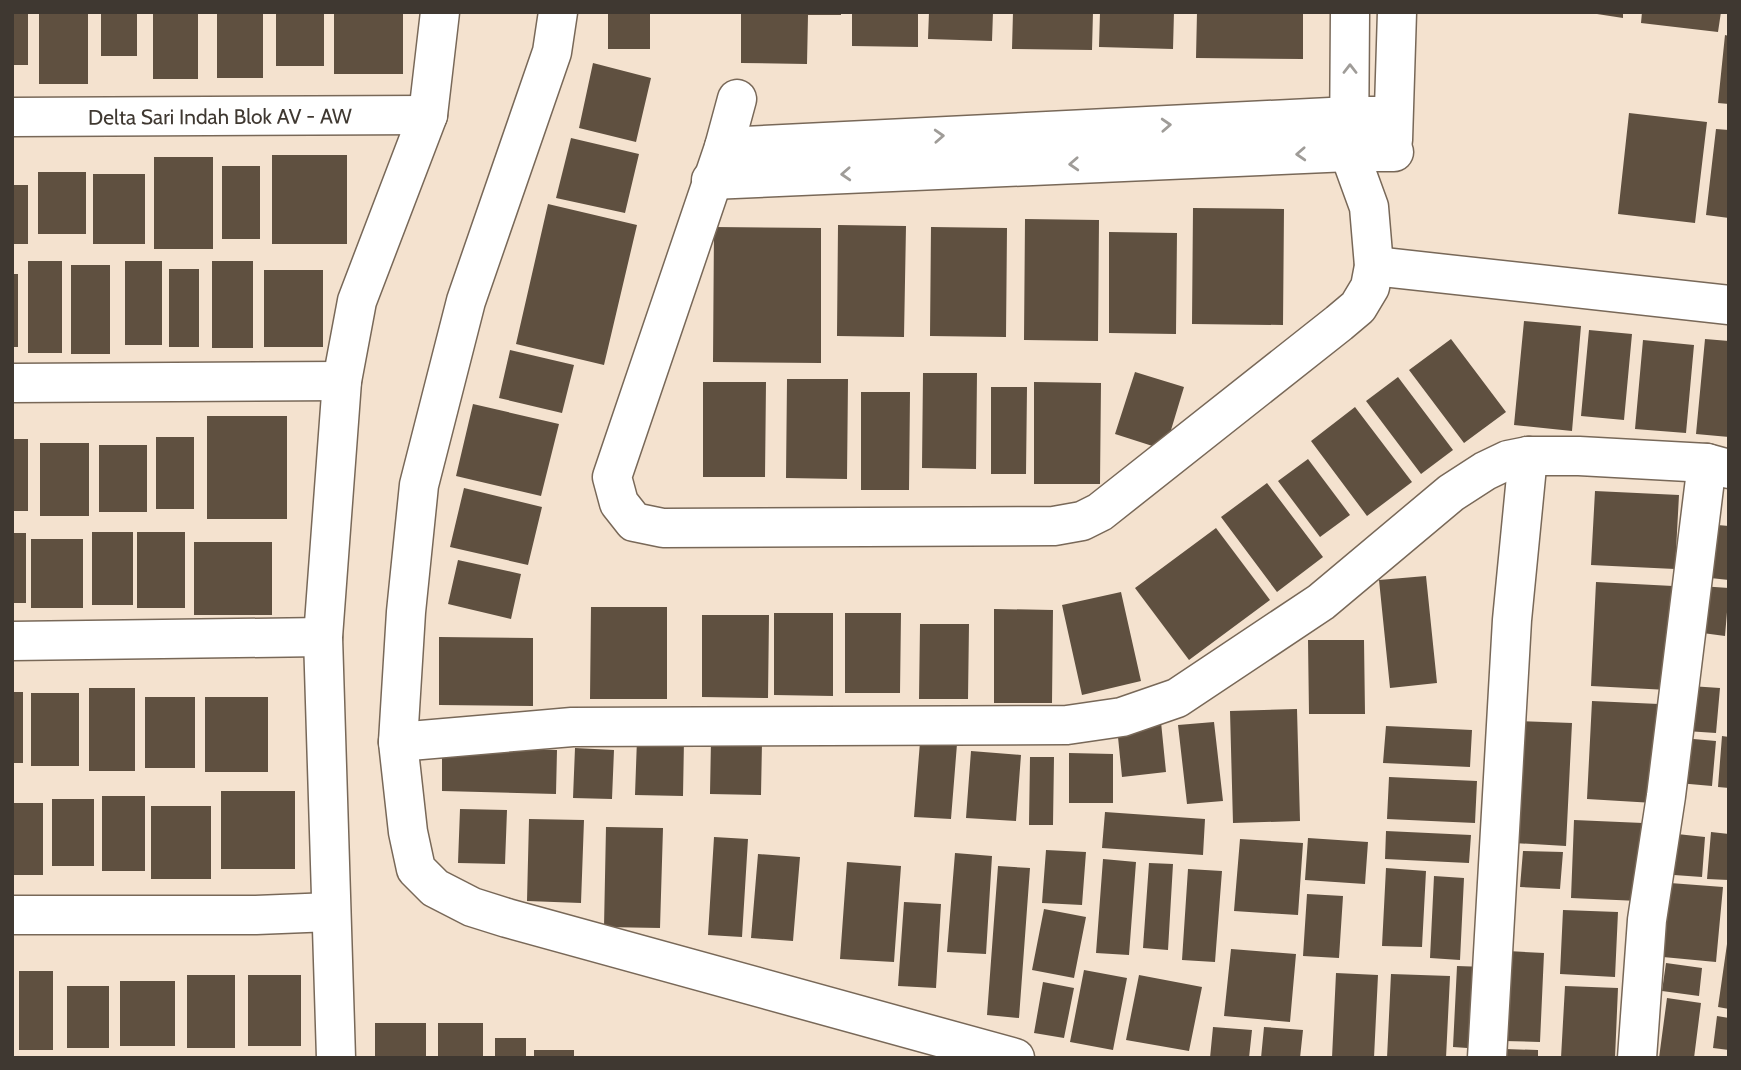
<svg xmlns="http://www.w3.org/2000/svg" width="1741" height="1070" font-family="Cabin,sans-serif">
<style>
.building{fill:#5f5040}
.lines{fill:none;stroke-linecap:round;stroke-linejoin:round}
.street-casing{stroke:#786858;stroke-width:41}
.street{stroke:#fff;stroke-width:38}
.oneway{stroke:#9f9c98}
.labels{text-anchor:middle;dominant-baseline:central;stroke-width:7;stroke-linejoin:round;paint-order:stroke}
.street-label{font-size:21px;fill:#3f3831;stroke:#fff}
</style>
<rect width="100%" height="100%" fill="#f4e2cf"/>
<!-- building -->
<path class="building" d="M 12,12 L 28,12 L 28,65 L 12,65 Z
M 39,12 L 88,12 L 88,84 L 39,84 Z
M 101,12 L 137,12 L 137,56 L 101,56 Z
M 153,12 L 198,12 L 198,79 L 153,79 Z
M 217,12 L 263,12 L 263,78 L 217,78 Z
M 276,12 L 324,12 L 324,66 L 276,66 Z
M 334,12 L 403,12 L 403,74 L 334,74 Z
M 608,12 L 650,12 L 650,49 L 608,49 Z
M 741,12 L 841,12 L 841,15 L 808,15 L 807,64 L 741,63 Z
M 852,12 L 918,12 L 918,47 L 852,46 Z
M 929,12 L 993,12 L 992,41 L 928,39 Z
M 1013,12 L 1093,12 L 1092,50 L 1012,49 Z
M 1100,12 L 1174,12 L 1173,49 L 1099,47 Z
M 1197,12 L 1303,12 L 1303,59 L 1196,58 Z
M 1584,12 L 1623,12 L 1623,18 Z
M 1642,12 L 1721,12 L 1718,32 L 1641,23 Z
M 1725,35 L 1729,36 L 1729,104 L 1718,103 Z
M 593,63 L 651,78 L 636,142 L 579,128 Z
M 1629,113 L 1707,122 L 1695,223 L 1618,214 Z
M 1716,129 L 1729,130 L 1729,218 L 1706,215 Z
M 571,138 L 639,154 L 625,213 L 556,198 Z
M 272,155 L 347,155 L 347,244 L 272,244 Z
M 154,157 L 213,157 L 213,249 L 154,249 Z
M 222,166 L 260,166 L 260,239 L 222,239 Z
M 38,172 L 86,172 L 86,234 L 38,234 Z
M 93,174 L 145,174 L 145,244 L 93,244 Z
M 12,185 L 28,185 L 28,244 L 12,244 Z
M 548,204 L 637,225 L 604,365 L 516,344 Z
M 1193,208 L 1284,209 L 1283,325 L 1192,324 Z
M 1025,219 L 1099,220 L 1098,341 L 1024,340 Z
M 838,225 L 906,226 L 904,337 L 837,336 Z
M 714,227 L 821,228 L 821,363 L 713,362 Z
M 931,227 L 1007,228 L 1006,337 L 930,336 Z
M 1109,232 L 1177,233 L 1176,334 L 1109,333 Z
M 28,261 L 62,261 L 62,353 L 28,353 Z
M 125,261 L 162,261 L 162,345 L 125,345 Z
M 212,261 L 253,261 L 253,348 L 212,348 Z
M 71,265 L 110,265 L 110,354 L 71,354 Z
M 169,269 L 199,269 L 199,347 L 169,347 Z
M 264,270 L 323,270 L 323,347 L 264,347 Z
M 12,274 L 18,274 L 18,347 L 12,347 Z
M 1524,321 L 1581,326 L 1572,431 L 1514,425 Z
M 1589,330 L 1632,334 L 1624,420 L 1581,416 Z
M 1451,339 L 1506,412 L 1464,443 L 1409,370 Z
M 1705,339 L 1729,341 L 1729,437 L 1696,434 Z
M 1643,340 L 1694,345 L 1686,433 L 1635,429 Z
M 510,350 L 574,365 L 562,413 L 499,398 Z
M 1135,372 L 1184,387 L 1165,450 L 1115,434 Z
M 923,373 L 977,373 L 976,469 L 922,468 Z
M 1398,377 L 1453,450 L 1421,474 L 1366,401 Z
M 787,379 L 848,379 L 847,479 L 786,478 Z
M 703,382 L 766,382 L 765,477 L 703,477 Z
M 1034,382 L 1101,383 L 1100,484 L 1034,484 Z
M 991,387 L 1027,387 L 1026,474 L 991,474 Z
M 861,392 L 910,392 L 909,490 L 861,490 Z
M 473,404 L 559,424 L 541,496 L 456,476 Z
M 1355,407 L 1412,482 L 1367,516 L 1311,441 Z
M 207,416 L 287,416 L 287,519 L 207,519 Z
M 156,437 L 194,437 L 194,509 L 156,509 Z
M 12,439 L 28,439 L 28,511 L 12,511 Z
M 40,443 L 89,443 L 89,516 L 40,516 Z
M 99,445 L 147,445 L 147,512 L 99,512 Z
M 1308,459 L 1350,515 L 1320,537 L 1278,481 Z
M 1267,483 L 1323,557 L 1277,592 L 1221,517 Z
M 464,488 L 542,507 L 528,565 L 450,547 Z
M 1595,491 L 1679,495 L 1675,569 L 1591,565 Z
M 1706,524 L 1729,526 L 1729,580 L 1701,577 Z
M 1216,528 L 1270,600 L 1189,660 L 1135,588 Z
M 92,532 L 133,532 L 133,605 L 92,605 Z
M 137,532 L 185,532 L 185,608 L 137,608 Z
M 12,533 L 26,533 L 26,603 L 12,603 Z
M 31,539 L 83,539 L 83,608 L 31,608 Z
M 194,542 L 272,542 L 272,615 L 194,615 Z
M 458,560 L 521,574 L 511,619 L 448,604 Z
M 1426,576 L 1437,683 L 1390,688 L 1379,580 Z
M 1596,582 L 1673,586 L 1668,690 L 1591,686 Z
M 1700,586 L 1729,588 L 1725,636 L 1695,632 Z
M 1121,592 L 1141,681 L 1082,695 L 1062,605 Z
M 591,607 L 667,607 L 667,699 L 590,699 Z
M 994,609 L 1053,610 L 1052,703 L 994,703 Z
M 774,613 L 833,613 L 833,696 L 774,695 Z
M 845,613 L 901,613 L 900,693 L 845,693 Z
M 702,615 L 769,615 L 768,698 L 702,697 Z
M 920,624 L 969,624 L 968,699 L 919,699 Z
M 439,637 L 533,638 L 533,706 L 439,705 Z
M 1308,640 L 1364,640 L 1365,714 L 1309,714 Z
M 1690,686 L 1720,688 L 1716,733 L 1686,731 Z
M 89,688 L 135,688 L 135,771 L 89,771 Z
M 12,692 L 23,692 L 23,763 L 12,763 Z
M 31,693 L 79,693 L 79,766 L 31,766 Z
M 145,697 L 195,697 L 195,768 L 145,768 Z
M 205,697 L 268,697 L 268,772 L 205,772 Z
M 1592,701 L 1659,704 L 1654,803 L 1587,799 Z
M 1297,709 L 1300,821 L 1233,823 L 1230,711 Z
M 1520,721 L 1572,723 L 1566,846 L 1513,843 Z
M 1161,722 L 1166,772 L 1122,777 L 1117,727 Z
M 1214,722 L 1223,801 L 1187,804 L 1178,725 Z
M 1386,726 L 1472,730 L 1470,767 L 1383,763 Z
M 1722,736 L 1729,737 L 1729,788 L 1718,787 Z
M 1682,738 L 1716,741 L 1712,786 L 1678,783 Z
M 637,739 L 684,740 L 683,796 L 635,795 Z
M 711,740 L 762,742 L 761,795 L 710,794 Z
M 920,742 L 957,744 L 951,819 L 914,817 Z
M 442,747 L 557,750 L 556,794 L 442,791 Z
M 575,748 L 614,750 L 612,799 L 573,798 Z
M 971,751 L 1021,755 L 1016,821 L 966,818 Z
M 1069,753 L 1113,754 L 1113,803 L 1069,803 Z
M 1030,757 L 1054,757 L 1053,825 L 1029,825 Z
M 1389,777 L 1477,781 L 1475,823 L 1387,819 Z
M 221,791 L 295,791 L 295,869 L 221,869 Z
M 102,796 L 145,796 L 145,871 L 102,871 Z
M 52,799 L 94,799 L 94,866 L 52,866 Z
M 12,803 L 43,803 L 43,875 L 12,875 Z
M 151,806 L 211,806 L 211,879 L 151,879 Z
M 460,809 L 507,810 L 505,864 L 458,863 Z
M 1105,812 L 1205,819 L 1203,855 L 1102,848 Z
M 529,819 L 584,820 L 581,903 L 527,901 Z
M 1574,820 L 1643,823 L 1639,901 L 1571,898 Z
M 606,827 L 663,828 L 660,928 L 604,927 Z
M 1386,831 L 1471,835 L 1469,863 L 1385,859 Z
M 1711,832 L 1729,834 L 1729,880 L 1707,879 Z
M 1677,834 L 1705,837 L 1702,877 L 1674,875 Z
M 714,837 L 748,839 L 742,937 L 708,935 Z
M 1308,838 L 1368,842 L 1365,884 L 1305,880 Z
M 1240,839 L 1303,843 L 1298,915 L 1234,911 Z
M 1046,850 L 1086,852 L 1082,905 L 1042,903 Z
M 1523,851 L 1563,852 L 1560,889 L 1520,887 Z
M 955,853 L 992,856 L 986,954 L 947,952 Z
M 758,854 L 800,857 L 793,941 L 751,938 Z
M 1103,859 L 1136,862 L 1129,955 L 1096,953 Z
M 847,862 L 901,866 L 894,962 L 840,959 Z
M 1149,863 L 1173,864 L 1168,950 L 1143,948 Z
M 998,866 L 1030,868 L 1019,1018 L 987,1015 Z
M 1386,868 L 1426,871 L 1422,947 L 1382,946 Z
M 1188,869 L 1222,871 L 1215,962 L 1182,960 Z
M 1434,876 L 1464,878 L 1460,960 L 1430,958 Z
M 1670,883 L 1723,887 L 1716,962 L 1663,957 Z
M 1307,894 L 1343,896 L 1339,958 L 1303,956 Z
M 904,902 L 941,904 L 936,988 L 898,986 Z
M 1044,909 L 1086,917 L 1074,978 L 1032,970 Z
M 1563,910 L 1618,912 L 1615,977 L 1560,974 Z
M 1727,944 L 1729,945 L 1729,1009 L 1718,1007 Z
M 1231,949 L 1296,954 L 1290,1022 L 1224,1016 Z
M 1508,951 L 1544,953 L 1540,1042 L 1504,1041 Z
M 1666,963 L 1702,968 L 1699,996 L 1662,991 Z
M 1457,966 L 1486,967 L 1482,1049 L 1453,1047 Z
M 1084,970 L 1127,978 L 1113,1050 L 1070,1042 Z
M 19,971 L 53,971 L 53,1050 L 19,1050 Z
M 1336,973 L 1378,975 L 1374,1058 L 1332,1058 Z
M 1391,974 L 1450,976 L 1446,1058 L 1387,1058 Z
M 187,975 L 235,975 L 235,1048 L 187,1048 Z
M 248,975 L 301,975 L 301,1046 L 248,1046 Z
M 1139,975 L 1202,987 L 1189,1051 L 1126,1040 Z
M 120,981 L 175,981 L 175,1046 L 120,1046 Z
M 1043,982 L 1074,988 L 1064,1038 L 1034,1033 Z
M 67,986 L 109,986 L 109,1048 L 67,1048 Z
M 1565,986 L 1618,988 L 1615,1058 L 1561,1058 Z
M 1667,998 L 1701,1003 L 1694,1058 L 1659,1058 Z
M 1717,1016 L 1729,1018 L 1729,1050 L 1713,1048 Z
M 375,1023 L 426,1023 L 426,1058 L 375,1058 Z
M 438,1023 L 483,1023 L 483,1058 L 438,1058 Z
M 1213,1027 L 1252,1030 L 1249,1058 L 1210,1058 Z
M 1264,1027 L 1303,1030 L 1300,1058 L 1261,1058 Z
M 495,1038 L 526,1038 L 526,1058 L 495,1058 Z
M 1505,1049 L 1538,1050 L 1538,1058 L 1504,1058 Z
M 534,1050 L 574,1050 L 574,1058 L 534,1058 Z"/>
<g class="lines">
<defs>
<g id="street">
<path d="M 558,12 L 552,52 L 466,301 L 419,485 L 406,612 L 398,742 L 408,832 L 416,869 L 435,888 L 472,907 L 507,918 L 1015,1058"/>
<path d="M 737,99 L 724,147 L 612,477 L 619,503 L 634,522 L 663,528 L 1054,526 L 1082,521 L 1100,512 L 1339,323 L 1358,307 L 1370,287 L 1374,266 L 1369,207 L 1349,152 L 1350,12"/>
<path id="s1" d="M 12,117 L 428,115"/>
<path d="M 1393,140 L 1397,12"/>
<path d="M 724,147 L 1350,116 L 1393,116"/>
<path d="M 711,180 L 1349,152 L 1394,152"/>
<path d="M 1374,266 L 1729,305"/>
<path d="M 12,383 L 342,381"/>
<path d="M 12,641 L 323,637"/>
<path d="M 398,742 L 572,727 L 1067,725 L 1122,717 L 1177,698 L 1321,602 L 1451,493 L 1485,471 L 1508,460 L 1528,456 L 1579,456 L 1707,463 L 1729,469"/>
<path d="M 12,915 L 256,915 L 331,912"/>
<path d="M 336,1058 L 323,637 L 342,381 L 357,301 L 428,115 L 440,12"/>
<path d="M 1487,1058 L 1512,620 L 1528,456"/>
<path d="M 1637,1058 L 1647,920 L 1666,796 L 1707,463"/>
</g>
</defs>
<!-- street casing -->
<use href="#street" class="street-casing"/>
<!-- street -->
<use href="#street" class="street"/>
</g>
<!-- one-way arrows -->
<defs><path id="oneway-chevron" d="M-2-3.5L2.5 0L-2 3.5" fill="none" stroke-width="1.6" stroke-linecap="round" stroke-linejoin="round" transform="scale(1.75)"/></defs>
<g class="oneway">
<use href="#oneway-chevron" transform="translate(1350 69) rotate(-90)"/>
<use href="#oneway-chevron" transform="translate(1166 125) rotate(-3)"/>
<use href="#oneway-chevron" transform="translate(939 136) rotate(-3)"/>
<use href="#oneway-chevron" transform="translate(1301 154) rotate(177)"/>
<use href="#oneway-chevron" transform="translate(1074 164) rotate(177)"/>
<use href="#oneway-chevron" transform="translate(846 174) rotate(177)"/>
</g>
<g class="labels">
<!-- street labels -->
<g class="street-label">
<text stroke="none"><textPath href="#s1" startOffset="208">Delta Sari Indah Blok AV - AW</textPath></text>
</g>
</g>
<!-- border -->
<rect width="1741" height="1070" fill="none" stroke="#3f3831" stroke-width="28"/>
</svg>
